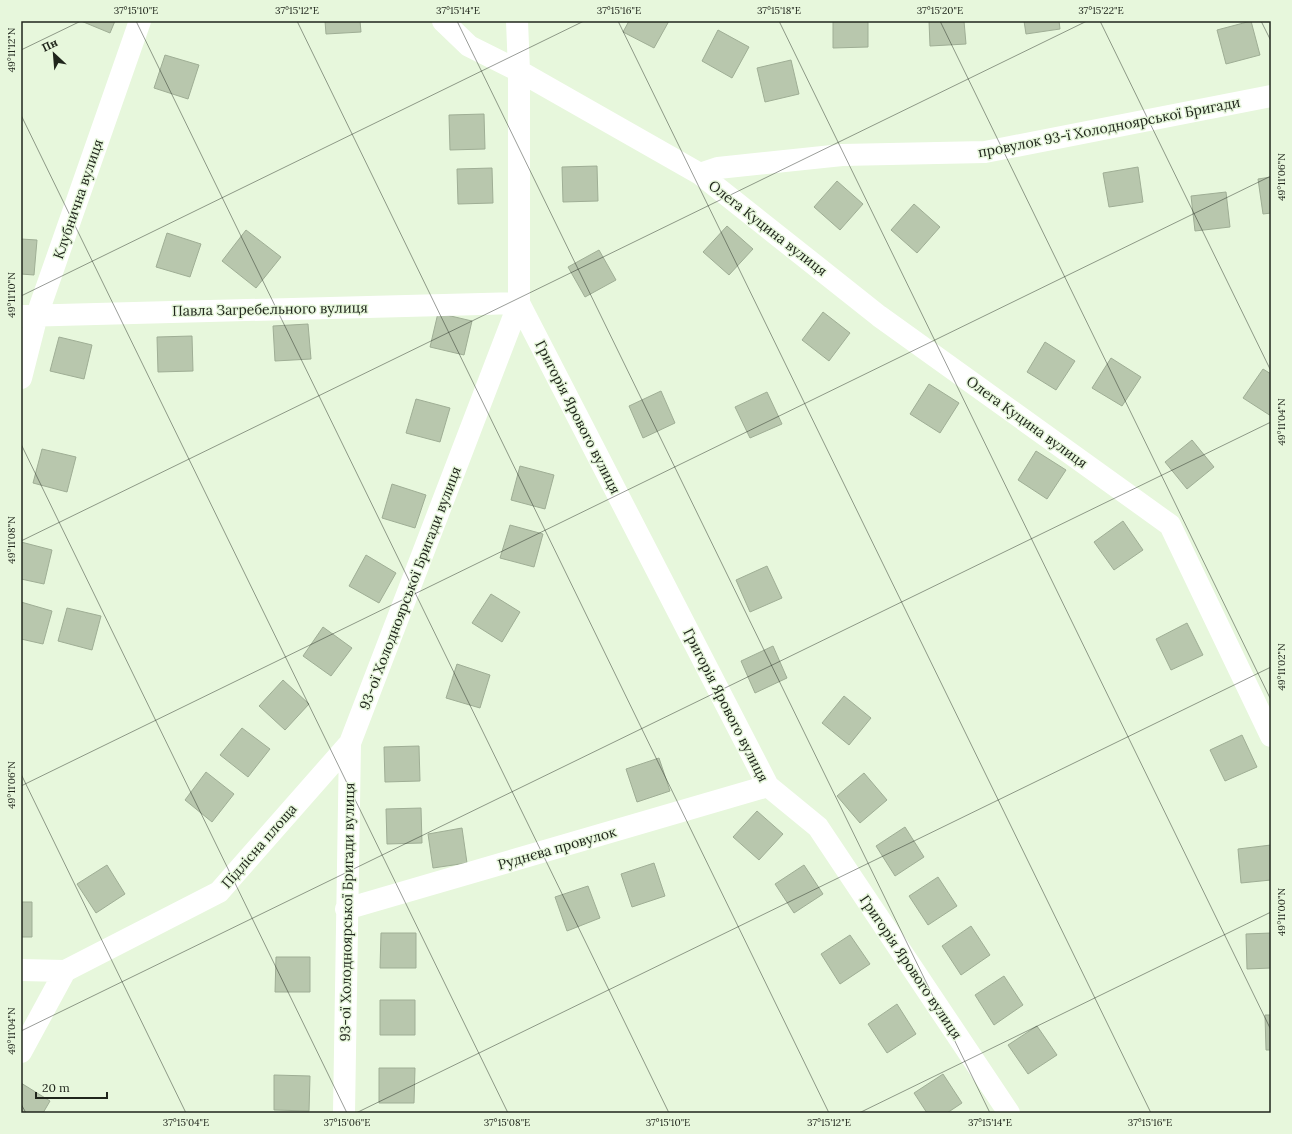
<svg xmlns="http://www.w3.org/2000/svg" width="1292" height="1134" font-family="Lora,serif">
<style>
.building{fill:#b8c7ad;stroke:#9fae95}
.lines{fill:none;stroke-linecap:round;stroke-linejoin:round}
.street{stroke:#fff;stroke-width:22}
.ticks{fill:none;stroke:#20261c;stroke-width:1;stroke-opacity:0.45}
.labels{text-anchor:middle;dominant-baseline:central;stroke-width:3;stroke-linejoin:round;paint-order:stroke}
.street-label{font-size:14px;fill:#20261c;stroke:#e7f7dc}
.neatline{fill:none;stroke:#20261c;stroke-width:1.5}
.ticks-label{font-size:10px;text-anchor:middle;fill:#20261c}
</style>
<rect width="100%" height="100%" fill="#e7f7dc"/>
<!-- building -->
<path class="building" d="M 81,21 L 115,21 L 110,33 Z
M 325,21 L 360,21 L 361,32 L 326,34 Z
M 629,21 L 669,21 L 654,48 L 623,32 Z
M 833,21 L 868,21 L 868,47 L 833,48 Z
M 929,21 L 964,21 L 966,44 L 930,46 Z
M 1024,21 L 1059,21 L 1060,29 L 1026,34 Z
M 1251,21 L 1260,55 L 1226,64 L 1217,30 Z
M 718,30 L 749,47 L 732,78 L 702,61 Z
M 165,55 L 199,65 L 188,99 L 154,88 Z
M 791,60 L 799,94 L 765,102 L 757,68 Z
M 484,114 L 485,149 L 450,150 L 449,115 Z
M 597,166 L 598,201 L 563,202 L 562,167 Z
M 1138,167 L 1143,202 L 1109,207 L 1103,173 Z
M 492,168 L 493,203 L 458,204 L 457,169 Z
M 1271,177 L 1271,213 L 1263,214 L 1258,179 Z
M 837,181 L 863,204 L 840,230 L 814,207 Z
M 1226,192 L 1230,227 L 1195,231 L 1191,196 Z
M 914,204 L 940,227 L 917,253 L 891,230 Z
M 727,226 L 753,249 L 729,275 L 703,252 Z
M 246,230 L 281,257 L 256,288 L 222,261 Z
M 167,233 L 201,244 L 190,277 L 156,267 Z
M 21,239 L 37,240 L 34,275 L 21,274 Z
M 599,250 L 616,280 L 585,297 L 568,267 Z
M 823,312 L 850,333 L 829,361 L 802,340 Z
M 438,313 L 472,321 L 464,355 L 430,347 Z
M 308,324 L 311,359 L 275,361 L 273,326 Z
M 192,336 L 193,371 L 158,372 L 157,337 Z
M 59,337 L 92,345 L 84,379 L 50,371 Z
M 1045,342 L 1075,361 L 1056,390 L 1027,372 Z
M 1111,358 L 1141,377 L 1122,406 L 1092,388 Z
M 1263,369 L 1271,374 L 1271,416 L 1243,398 Z
M 929,384 L 959,403 L 940,433 L 910,414 Z
M 661,391 L 675,423 L 643,438 L 629,406 Z
M 767,392 L 782,424 L 750,438 L 735,407 Z
M 416,399 L 450,408 L 440,442 L 406,433 Z
M 1192,440 L 1214,467 L 1187,489 L 1165,462 Z
M 42,449 L 76,457 L 67,492 L 33,483 Z
M 1036,451 L 1066,470 L 1047,499 L 1018,480 Z
M 520,466 L 554,475 L 545,509 L 511,500 Z
M 392,484 L 426,495 L 415,528 L 382,518 Z
M 1123,521 L 1143,550 L 1114,570 L 1094,542 Z
M 510,525 L 543,534 L 534,567 L 500,558 Z
M 21,542 L 52,550 L 44,584 L 21,579 Z
M 366,555 L 396,573 L 379,603 L 349,586 Z
M 767,566 L 782,598 L 750,612 L 736,580 Z
M 491,594 L 520,612 L 502,642 L 472,623 Z
M 21,602 L 52,611 L 43,644 L 21,639 Z
M 67,608 L 101,616 L 92,650 L 58,641 Z
M 1187,623 L 1203,655 L 1171,670 L 1156,639 Z
M 323,627 L 352,648 L 331,676 L 303,656 Z
M 773,646 L 787,678 L 755,693 L 741,661 Z
M 457,664 L 490,675 L 480,708 L 446,698 Z
M 283,680 L 309,704 L 285,730 L 259,706 Z
M 844,696 L 871,718 L 849,745 L 822,723 Z
M 242,728 L 270,749 L 248,777 L 220,755 Z
M 1242,735 L 1257,767 L 1225,781 L 1210,750 Z
M 419,746 L 420,781 L 385,782 L 384,747 Z
M 659,758 L 670,791 L 637,802 L 626,769 Z
M 206,772 L 234,794 L 212,822 L 185,800 Z
M 864,773 L 887,800 L 860,823 L 837,796 Z
M 421,808 L 422,843 L 387,844 L 386,809 Z
M 757,811 L 783,834 L 759,860 L 733,837 Z
M 905,827 L 924,857 L 895,876 L 876,846 Z
M 462,828 L 467,863 L 433,868 L 428,834 Z
M 1271,845 L 1271,880 L 1241,883 L 1238,849 Z
M 654,863 L 665,896 L 632,907 L 621,874 Z
M 107,865 L 125,894 L 96,913 L 77,884 Z
M 804,865 L 823,894 L 794,913 L 775,884 Z
M 938,877 L 957,906 L 928,925 L 909,896 Z
M 588,886 L 600,918 L 567,931 L 555,897 Z
M 21,902 L 32,902 L 32,937 L 21,937 Z
M 971,926 L 990,955 L 961,975 L 942,946 Z
M 381,933 L 416,933 L 416,968 L 380,968 Z
M 1271,933 L 1271,968 L 1247,969 L 1246,934 Z
M 850,935 L 870,964 L 840,984 L 821,954 Z
M 276,957 L 310,957 L 310,992 L 275,992 Z
M 1004,976 L 1023,1005 L 994,1025 L 975,995 Z
M 380,1000 L 415,1000 L 415,1035 L 380,1035 Z
M 897,1004 L 916,1034 L 887,1053 L 868,1024 Z
M 1265,1015 L 1271,1015 L 1271,1050 L 1266,1050 Z
M 1037,1026 L 1057,1055 L 1028,1074 L 1008,1045 Z
M 379,1068 L 415,1068 L 414,1103 L 379,1103 Z
M 943,1074 L 962,1103 L 947,1113 L 927,1113 L 914,1093 Z
M 274,1075 L 310,1076 L 309,1111 L 274,1110 Z
M 21,1083 L 50,1101 L 43,1113 L 21,1113 Z"/>
<g class="lines">
<!-- street -->
<path class="street" d="M 517,21 L 519,71 L 700,174 L 718,168 L 842,155 L 985,152 L 1271,96
M 700,174 L 879,316 L 1170,525 L 1271,736
M 21,316 L 519,303 L 768,786 L 818,827 L 1009,1113
M 21,378 L 37,315 L 140,21
M 346,909 L 768,786
M 21,970 L 65,971 L 219,892 L 350,743
M 21,1052 L 65,971
M 344,1113 L 350,743 L 519,303 L 519,71 L 469,46 L 443,21"/>
</g>
<!-- ticks -->
<path class="ticks" d="M 136,21 L 669,1113M 297,21 L 829,1113M 457,21 L 990,1113M 618,21 L 1151,1113M 779,21 L 1271,1030M 940,21 L 1271,700M 1100,21 L 1271,371M 1261,21 L 1271,41M 21,50 L 81,21M 21,115 L 508,1113M 21,296 L 584,21M 21,444 L 347,1113M 21,541 L 1087,21M 21,774 L 186,1113M 21,786 L 1271,176M 21,1031 L 1271,422M 21,1104 L 26,1113M 356,1113 L 1271,667M 859,1113 L 1271,912"/>
<g class="labels">
<!-- street labels -->
<g class="street-label">
<text transform="translate(1109 127) rotate(-11)">провулок 93-ї Холодноярської Бригади</text>
<text transform="translate(78 199) rotate(-71)">Клубнична вулиця</text>
<text transform="translate(768 228) rotate(38)">Олега Куцина вулиця</text>
<text transform="translate(270 309) rotate(-1)">Павла Загребельного вулиця</text>
<text transform="translate(578 417) rotate(63)">Григорія Ярового вулиця</text>
<text transform="translate(1027 422) rotate(36)">Олега Куцина вулиця</text>
<text transform="translate(410 588) rotate(-69)">93-ої Холодноярської Бригади вулиця</text>
<text transform="translate(726 705) rotate(63)">Григорія Ярового вулиця</text>
<text transform="translate(259 846) rotate(-49)">Підлісна площа</text>
<text transform="translate(557 848) rotate(-16)">Руднєва провулок</text>
<text transform="translate(347 912) rotate(-89)">93-ої Холодноярської Бригади вулиця</text>
<text transform="translate(911 967) rotate(56)">Григорія Ярового вулиця</text>
</g>
</g>
<!-- border -->
<rect width="1292" height="1134" fill="none" stroke="#e7f7dc" stroke-width="44"/>
<!-- north arrow -->
<g transform="translate(54 54) rotate(334)" stroke="#e7f7dc" stroke-width="3" paint-order="stroke">
<path d="M0-3L7 15L0 10L-7 15Z" fill="#20261c"/>
<text y="-6" font-size="11" font-weight="bold" text-anchor="middle" fill="#20261c">Пн</text>
</g>
<!-- scale -->
<path d="M36 1092v6h71v-6" fill="none" stroke="#20261c" stroke-width="2"/>
<text x="42" y="1092" font-size="12" fill="#20261c" stroke="#e7f7dc" stroke-width="3" paint-order="stroke">20 m</text>
<rect x="22" y="22" width="1248" height="1090" class="neatline"/>
<g class="ticks-label">
<text x="136" y="14">37°15'10"E</text>
<text x="297" y="14">37°15'12"E</text>
<text x="458" y="14">37°15'14"E</text>
<text x="619" y="14">37°15'16"E</text>
<text x="779" y="14">37°15'18"E</text>
<text x="940" y="14">37°15'20"E</text>
<text x="1101" y="14">37°15'22"E</text>
<text transform="translate(11 50) rotate(-90)" y="4">49°11'12"N</text>
<text transform="translate(1281 177) rotate(-90)" y="4">49°11'06"N</text>
<text transform="translate(11 295) rotate(-90)" y="4">49°11'10"N</text>
<text transform="translate(1281 422) rotate(-90)" y="4">49°11'04"N</text>
<text transform="translate(11 540) rotate(-90)" y="4">49°11'08"N</text>
<text transform="translate(1281 667) rotate(-90)" y="4">49°11'02"N</text>
<text transform="translate(11 785) rotate(-90)" y="4">49°11'06"N</text>
<text transform="translate(1281 912) rotate(-90)" y="4">49°11'00"N</text>
<text transform="translate(11 1031) rotate(-90)" y="4">49°11'04"N</text>
<text x="186" y="1126">37°15'04"E</text>
<text x="347" y="1126">37°15'06"E</text>
<text x="507" y="1126">37°15'08"E</text>
<text x="668" y="1126">37°15'10"E</text>
<text x="829" y="1126">37°15'12"E</text>
<text x="990" y="1126">37°15'14"E</text>
<text x="1150" y="1126">37°15'16"E</text>
</g>
</svg>
